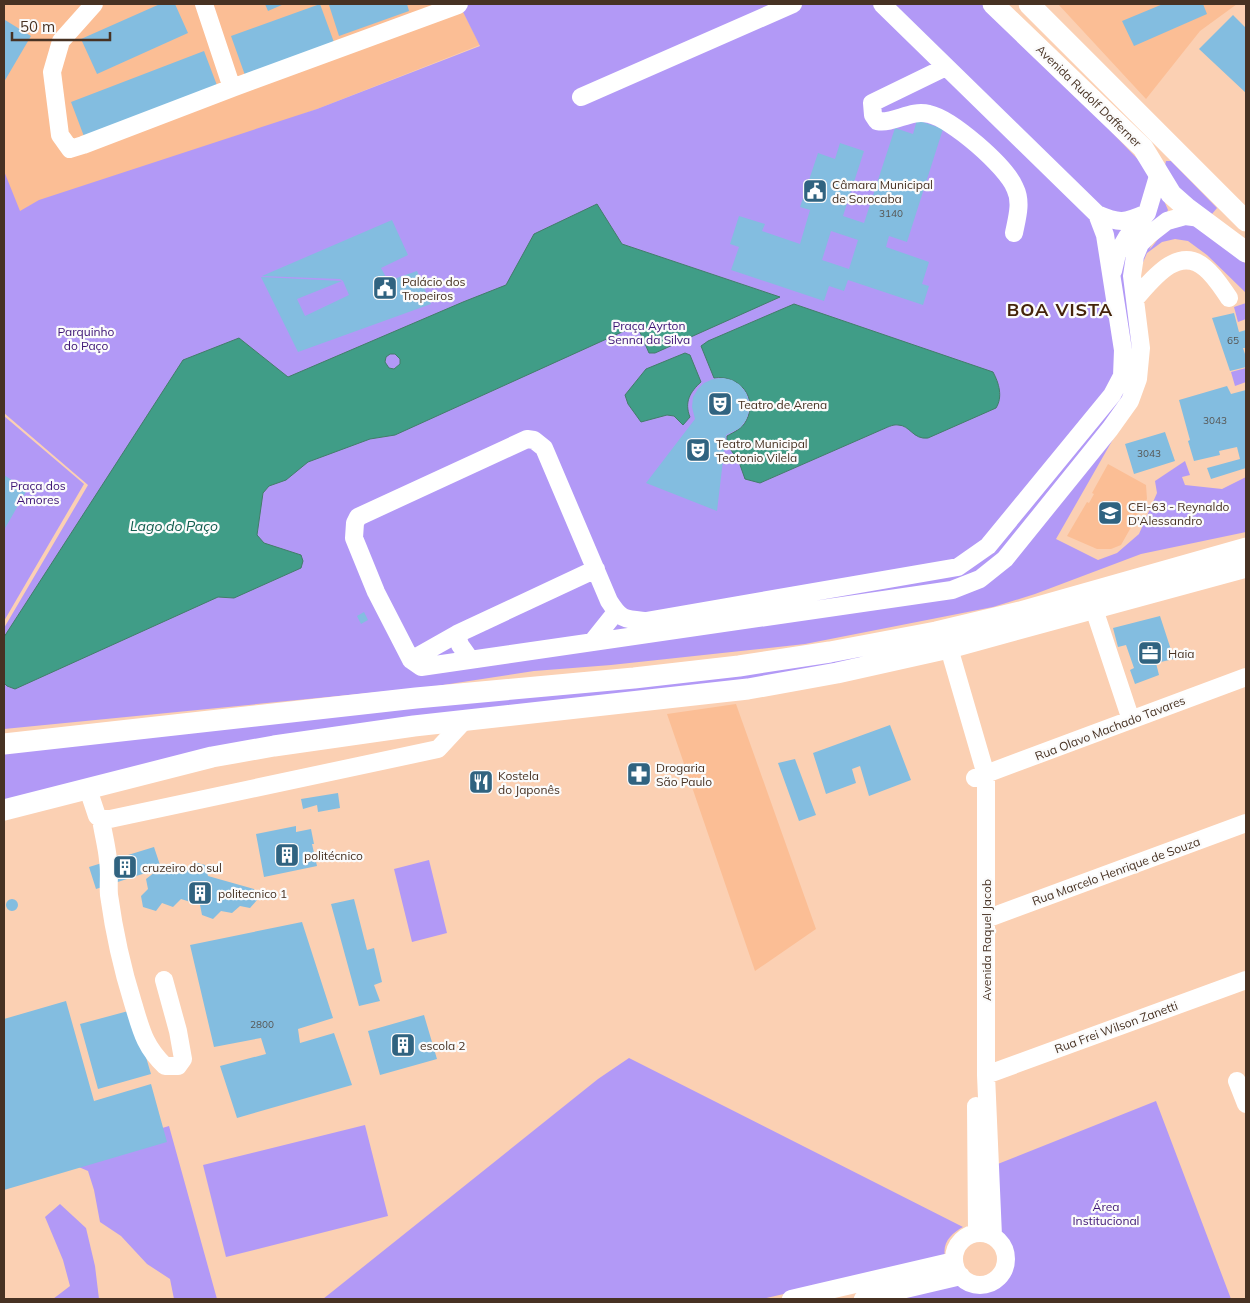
<svg xmlns="http://www.w3.org/2000/svg" width="1250" height="1303" font-family="Mulish,sans-serif">
<style>
.built{fill:#fbbe95}
.green{fill:#b299f6}
.water{fill:#409d87;stroke:#427d69;fill-rule:evenodd}
.building{fill:#83bde0;fill-rule:evenodd}
.lines{fill:none;stroke-linecap:round;stroke-linejoin:round}
.minor{stroke:#fff;stroke-width:18}
.major{stroke:#fff;stroke-width:21}
.labels{text-anchor:middle;dominant-baseline:central;stroke-width:4.5;stroke-linejoin:round;paint-order:stroke}
.number-label{font-size:10px;fill:#565552}
.street-label{font-size:12px;fill:#473223;stroke:#fbfbfb}
.poi-label{font-size:12px;fill:#473223;stroke:#fbfbfb;text-anchor:start}
.park-label{font-size:12px;fill:#3c1374;stroke:#fbfbfb}
.water-label{font-size:14px;font-style:italic;fill:#115d4e;stroke:#fbfbfb}
.district-label{font-size:18px;font-weight:bold;letter-spacing:1px;fill:#45240a;stroke:#fbfbfb}
</style>
<rect width="100%" height="100%" fill="#fbd0b3"/>
<!-- built -->
<path class="built" d="M 4,4 L 459,4 L 480,45 L 317,109 L 4,221 Z
M 1058,4 L 1237,4 L 1200,31 L 1146,99 Z
M 1108,464 L 1146,485 L 1147,499 L 1121,545 L 1111,549 L 1097,549 L 1067,536 L 1087,502 L 1089,503 L 1094,494 L 1092,493 Z
M 736,704 L 816,929 L 755,971 L 667,714 Z"/>
<!-- green -->
<path class="green" d="M 459,4 L 988,4 L 1153,175 L 1168,210 L 1149,250 C 1153,246 1157,240 1161,235 C 1193,206 1223,243 1246,264 L 1246,293 L 1207,255 L 1188,241 L 1175,239 L 1162,242 L 1147,253 L 1137,276 L 1146,357 L 1116,434 L 1056,539 L 1098,560 L 1117,553 L 1139,534 L 1157,493 L 1155,481 L 1185,461 L 1190,475 L 1182,477 L 1185,485 L 1222,489 L 1246,477 L 1246,532 L 1141,554 L 1035,594 L 993,607 L 805,644 L 611,665 L 534,671 L 430,687 L 4,729 L 4,628 L 88,485 L 4,413 L 4,171 L 20,211 L 39,200 L 317,109 L 480,46 Z
M 1166,161 L 1171,161 L 1217,208 L 1212,214 L 1190,201 L 1164,170 Z
M 1246,303 L 1246,319 L 1238,322 L 1234,307 Z
M 1246,368 L 1246,382 L 1235,386 L 1231,372 Z
M 4,416 L 84,484 L 4,621 Z
M 933,639 L 843,666 L 588,702 L 4,802 L 4,753 Z
M 429,860 L 447,933 L 412,942 L 394,869 Z
M 629,1058 L 963,1227 C 952,1233 942,1242 945,1257 L 762,1299 L 323,1299 L 598,1079 Z
M 1156,1101 L 1231,1299 L 883,1299 L 962,1284 C 985,1293 997,1293 1008,1269 L 980,1171 Z
M 365,1125 L 388,1216 L 226,1257 L 203,1165 Z
M 169,1126 L 217,1299 L 174,1299 L 170,1279 L 147,1264 L 121,1236 L 100,1222 L 94,1190 L 88,1171 L 74,1165 L 76,1154 Z
M 60,1204 L 86,1228 L 95,1266 L 99,1299 L 53,1299 L 70,1286 L 63,1260 L 45,1217 Z"/>
<!-- water -->
<path class="water" d="M 597,204 L 622,244 L 780,297 L 655,353 L 649,353 L 639,330 L 633,327 L 395,435 L 370,439 L 308,462 L 286,480 L 269,486 L 263,493 L 257,535 L 264,543 L 301,555 L 303,561 L 301,568 L 234,598 L 218,597 L 15,689 L 7,686 L 4,683 L 4,637 L 183,360 L 239,338 L 288,377 L 463,302 L 506,285 L 534,234 ZM 390,354 L 395,354 L 400,359 L 400,364 L 394,369 L 389,368 L 385,362 L 386,357 Z
M 794,304 L 993,372 C 999,383 1003,397 996,408 L 928,438 C 913,440 910,425 898,425 C 893,424 886,428 881,430 L 760,483 L 745,479 L 739,462 L 727,444 L 727,436 C 734,432 742,429 746,421 C 759,398 739,374 714,378 L 701,346 L 708,341 Z
M 685,353 L 690,355 L 701,382 C 690,392 684,402 690,417 L 683,425 L 674,416 L 667,415 L 641,422 L 628,404 L 625,395 L 646,369 Z"/>
<!-- building -->
<path class="building" d="M 160,4 L 175,4 L 188,33 L 97,74 L 81,39 Z
M 265,4 L 284,4 L 268,11 Z
M 320,4 L 335,45 L 246,78 L 231,36 Z
M 332,4 L 407,4 L 409,11 L 339,36 L 329,5 Z
M 1163,4 L 1203,4 L 1207,14 L 1134,46 L 1122,21 Z
M 1233,15 L 1246,28 L 1246,93 L 1199,49 Z
M 5,20 L 31,36 L 4,82 L 4,21 Z
M 204,51 L 218,88 L 85,139 L 71,102 Z
M 917,120 L 943,129 L 907,242 L 889,236 L 886,247 L 929,262 L 922,284 L 929,286 L 923,305 L 848,280 L 844,291 L 829,286 L 824,301 L 731,270 L 739,247 L 730,244 L 739,216 L 765,224 L 762,231 L 800,244 L 810,210 L 800,207 L 818,153 L 835,159 L 840,143 L 864,151 L 843,216 L 864,223 L 895,128 L 913,134 ZM 831,231 L 858,240 L 849,269 L 822,260 Z
M 392,220 L 408,255 L 381,268 L 388,281 L 417,271 L 431,304 L 298,352 L 261,277 L 342,281 L 297,299 L 305,316 L 349,295 L 343,281 L 340,279 L 262,276 Z
M 1234,313 L 1239,332 L 1246,330 L 1246,348 L 1243,348 L 1246,357 L 1246,367 L 1230,371 L 1212,318 Z
M 723,378 L 732,380 L 740,385 L 746,393 L 749,402 L 749,411 L 746,420 L 740,428 L 726,435 L 717,511 L 646,483 L 695,419 L 692,407 L 693,397 L 698,389 L 704,383 L 713,379 Z
M 1227,386 L 1231,394 L 1246,390 L 1246,468 L 1211,479 L 1207,468 L 1240,459 L 1237,447 L 1219,451 L 1220,455 L 1194,461 L 1188,441 L 1190,440 L 1179,400 Z
M 1165,432 L 1175,461 L 1134,474 L 1125,444 Z
M 4,475 L 27,490 L 4,530 Z
M 364,612 L 368,620 L 361,624 L 357,616 Z
M 1160,616 L 1174,659 L 1156,663 L 1159,675 L 1135,684 L 1130,670 L 1134,668 L 1126,645 L 1118,647 L 1113,628 Z
M 890,725 L 911,780 L 869,796 L 860,766 L 852,769 L 856,783 L 826,794 L 813,753 Z
M 795,759 L 816,815 L 799,821 L 778,763 Z
M 338,793 L 340,808 L 318,812 L 317,805 L 303,809 L 301,799 Z
M 296,826 L 296,832 L 311,829 L 314,844 L 312,844 L 317,866 L 264,877 L 256,834 Z
M 154,847 L 161,868 L 96,889 L 89,867 Z
M 194,862 L 205,865 L 208,876 L 254,889 L 257,900 L 250,908 L 240,906 L 232,913 L 221,911 L 213,919 L 202,915 L 200,905 L 181,899 L 173,907 L 162,903 L 156,911 L 143,907 L 141,896 L 148,889 L 146,879 L 155,872 L 164,874 L 171,866 L 187,870 Z
M 354,899 L 367,950 L 374,948 L 382,982 L 374,985 L 380,1001 L 359,1006 L 331,904 Z
M6 905a6 6 0 1 1 12 0a6 6 0 1 1-12 0Z
M 302,922 L 333,1018 L 298,1029 L 300,1043 L 334,1033 L 352,1085 L 237,1118 L 220,1066 L 266,1054 L 261,1038 L 214,1047 L 190,945 Z
M 66,1001 L 94,1101 L 151,1084 L 167,1142 L 4,1190 L 4,1019 Z
M 132,1010 L 151,1074 L 98,1089 L 80,1024 Z
M 424,1015 L 437,1059 L 380,1075 L 368,1031 Z"/>
<g class="lines">
<!-- minor -->
<path class="minor" d="M 94,4 L 61,41 L 52,72 L 60,135 L 70,149 L 83,145 L 232,88
M 204,4 L 232,88 L 458,5 L 459,4
M 882,4 L 1097,214 C 1120,224 1124,223 1147,213
M 946,67 L 872,103 L 873,115 L 877,121 C 895,124 910,109 929,114 C 952,119 1006,166 1015,188 C 1022,202 1017,218 1014,233
M 581,97 L 793,4
M 1097,214 L 1105,235 L 1123,350 L 1122,376 L 1112,395 L 988,546 L 958,567 L 646,621 C 624,619 621,620 609,601 L 544,448 L 534,440 L 527,439 L 358,517 L 355,523 L 354,538 L 376,592 L 411,660 L 421,667 L 952,590 L 980,579 L 1005,559 L 1110,429 L 1130,401 L 1138,379 L 1141,348 L 1132,276 L 1135,256 L 1140,244 L 1149,235 L 1167,221 L 1185,216 L 1201,218
M 1113,271 L 1117,254 L 1127,237 L 1147,213 L 1158,176
M 1135,299 C 1151,281 1178,244 1205,268 C 1215,276 1222,288 1229,298
M 1094,609 L 1131,720
M 592,642 L 616,612
M 949,648 L 986,775 L 986,1075 L 993,1236
M 470,659 L 460,645 L 457,634 L 596,569
M 411,660 L 457,634
M 975,778 L 1246,677
M 88,789 L 97,816 L 101,819 L 110,819 L 438,749 L 464,721
M 101,819 C 103,833 107,847 108,860 C 110,872 108,883 109,895 C 114,931 122,968 133,1003 C 141,1029 144,1046 165,1066 L 178,1066 L 183,1059 L 178,1031 L 164,980
M 986,919 L 1246,823
M 986,1075 L 1246,980
M 1237,1081 L 1246,1104
M 976,1106 L 977,1233
M954 1259a26 26 0 1 1 52 0a26 26 0 1 1-52 0Z
M 791,1299 L 954,1261
M 863,1299 L 961,1276"/>
<!-- major -->
<path class="major" d="M 993,4 L 1143,148 L 1171,194 L 1188,209 L 1246,252
M 1029,4 L 1246,221
M 4,744 L 416,698 L 634,678 L 739,666 L 830,652 L 936,632 L 1020,612 L 1246,548
M 4,810 L 212,757 L 274,746 L 414,726 L 748,689 L 837,673 L 949,648 L 1246,567"/>
</g>
<!-- icons -->
<defs>
<symbol id="civic-square" viewBox="-11 -11 22 22"><rect x="-9" y="-9" width="18" height="18" rx="4" fill="#306380" stroke="#fbfbfb"/><path d="M-.6-6.5H3V-4.5H.6V-3L4-1V1h2V6H-6V1h2V-1L-.6-3ZM-1.2 2.5V6h2.4V2.5Z" fill="#fff"/></symbol>
<symbol id="theatre-square" viewBox="-11 -11 22 22"><rect x="-9" y="-9" width="18" height="18" rx="4" fill="#306380" stroke="#fbfbfb"/><path d="M-5-5.5Q0-4 5-5.5V0Q5 5 0 6Q-5 5-5 0ZM-3.3-2.5H-1v1.5H-3.3ZM1-2.5H3.3v1.5H1ZM-2.8 1Q0 5.5 2.8 1Z" fill="#fff"/></symbol>
<symbol id="school-square" viewBox="-11 -11 22 22"><rect x="-9" y="-9" width="18" height="18" rx="4" fill="#306380" stroke="#fbfbfb"/><path d="M0-5L7-2L0 1L-7-2ZM-4 1L0 2.5L4 1V4Q0 6-4 4Z" fill="#fff"/></symbol>
<symbol id="office-square" viewBox="-11 -11 22 22"><rect x="-9" y="-9" width="18" height="18" rx="4" fill="#306380" stroke="#fbfbfb"/><path d="M-6-3h4V-5.5h4V-3h4V5H-6ZM-1-4.5V-3h2v-1.5ZM-6 0V1H6V0Z" fill="#fff"/></symbol>
<symbol id="pharmacy-square" viewBox="-11 -11 22 22"><rect x="-9" y="-9" width="18" height="18" rx="4" fill="#306380" stroke="#fbfbfb"/><path d="M-2-6h4v4h4v4h-4v4h-4v-4h-4v-4h4Z" fill="#fff"/></symbol>
<symbol id="restaurant-square" viewBox="-11 -11 22 22"><rect x="-9" y="-9" width="18" height="18" rx="4" fill="#306380" stroke="#fbfbfb"/><path d="M-5-6h1v4h1v-4h1v4h1v-4h1v5L-1.5 .5V6h-2V.5L-5-1ZM5-6V6H3V1.5H1.5Q1.5-4 5-6Z" fill="#fff"/></symbol>
<symbol id="building-square" viewBox="-11 -11 22 22"><rect x="-9" y="-9" width="18" height="18" rx="4" fill="#306380" stroke="#fbfbfb"/><path d="M-4-6H4V6H1V3H-1V6H-4ZM-2.5-4.3h1.7v1.8h-1.7ZM.8-4.3h1.7v1.8H.8ZM-2.5-1h1.7V.8h-1.7ZM.8-1h1.7V.8H.8Z" fill="#fff"/></symbol>
</defs>
<g fill-rule="evenodd">
<use href="#civic-square" x="801" y="177" width="28" height="28"/>
<use href="#civic-square" x="371" y="274" width="28" height="28"/>
<use href="#theatre-square" x="706" y="390" width="28" height="28"/>
<use href="#theatre-square" x="684" y="436" width="28" height="28"/>
<use href="#school-square" x="1096" y="499" width="28" height="28"/>
<use href="#office-square" x="1136" y="639" width="28" height="28"/>
<use href="#pharmacy-square" x="625" y="760" width="28" height="28"/>
<use href="#restaurant-square" x="467" y="768" width="28" height="28"/>
<use href="#building-square" x="273" y="841" width="28" height="28"/>
<use href="#building-square" x="111" y="853" width="28" height="28"/>
<use href="#building-square" x="186" y="879" width="28" height="28"/>
<use href="#building-square" x="389" y="1031" width="28" height="28"/>
</g>
<g class="labels">
<!-- number labels -->
<g class="number-label">
<text x="891" y="213">3140</text>
<text x="1233" y="340">65</text>
<text x="1215" y="420">3043</text>
<text x="1149" y="453">3043</text>
<text x="262" y="1024">2800</text>
</g>
<!-- street labels -->
<g class="street-label">
<text transform="translate(1089 96) rotate(44)">Avenida Rudolf Dafferner</text>
<text transform="translate(1110 728) rotate(-21)">Rua Olavo Machado Tavares</text>
<text transform="translate(1116 871) rotate(-20)">Rua Marcelo Henrique de Souza</text>
<text transform="translate(986 940) rotate(-90)">Avenida Raquel Jacob</text>
<text transform="translate(1116 1027) rotate(-20)">Rua Frei Wilson Zanetti</text>
</g>
<!-- poi labels -->
<g class="poi-label">
<text x="832" y="184">Câmara Municipal<tspan x="832" dy="14">de Sorocaba</tspan></text>
<text x="402" y="281">Palácio dos<tspan x="402" dy="14">Tropeiros</tspan></text>
<text x="738" y="404">Teatro de Arena</text>
<text x="716" y="443">Teatro Municipal<tspan x="716" dy="14">Teotonio Vilela</tspan></text>
<text x="1128" y="506">CEI-63 - Reynaldo<tspan x="1128" dy="14">D'Alessandro</tspan></text>
<text x="1168" y="653">Haia</text>
<text x="656" y="767">Drogaria<tspan x="656" dy="14">São Paulo</tspan></text>
<text x="498" y="775">Kostela<tspan x="498" dy="14">do Japonês</tspan></text>
<text x="304" y="855">politécnico</text>
<text x="142" y="867">cruzeiro do sul</text>
<text x="218" y="893">politecnico 1</text>
<text x="420" y="1045">escola 2</text>
</g>
<!-- park labels -->
<g class="park-label">
<text x="649" y="325">Praça Ayrton<tspan x="649" dy="14">Senna da Silva</tspan></text>
<text x="86" y="331">Parquinho<tspan x="86" dy="14">do Paço</tspan></text>
<text x="38" y="485">Praça dos<tspan x="38" dy="14">Amores</tspan></text>
<text x="1106" y="1206">Área<tspan x="1106" dy="14">Institucional</tspan></text>
</g>
<!-- water labels -->
<g class="water-label">
<text x="174" y="526">Lago do Paço</text>
</g>
<!-- district labels -->
<g class="district-label">
<text x="1060" y="309">BOA VISTA</text>
</g>
</g>
<!-- border -->
<rect width="1250" height="1303" fill="none" stroke="#473223" stroke-width="10"/>
<!-- scale -->
<path d="M12 32v8h98v-8" fill="none" stroke="#473223" stroke-width="2.5"/>
<text x="20" y="32" font-size="15" fill="#473223" stroke="#fbfbfb" stroke-width="4" paint-order="stroke">50 m</text>
</svg>
